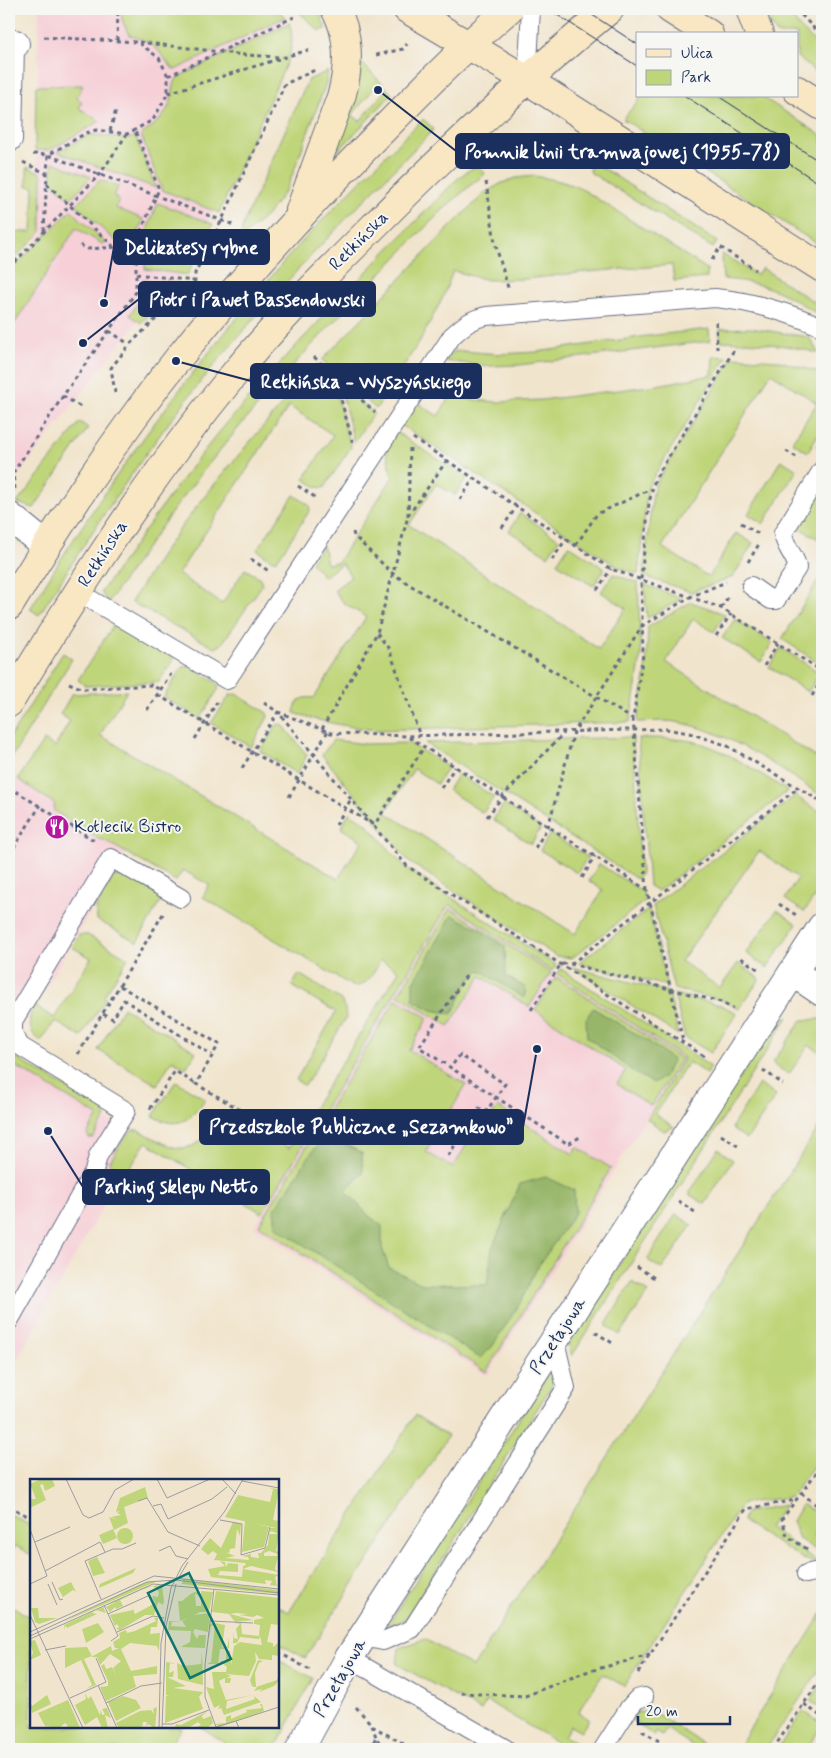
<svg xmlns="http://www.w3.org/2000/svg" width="831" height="1758" font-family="Mynerve,sans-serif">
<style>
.built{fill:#f6cfd7}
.green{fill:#bfd579;stroke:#6d826c;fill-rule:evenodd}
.forest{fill:#97b669;stroke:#597264}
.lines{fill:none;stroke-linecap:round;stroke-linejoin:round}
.lane-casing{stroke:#666e84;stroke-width:20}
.street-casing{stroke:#666e84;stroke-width:30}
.secondary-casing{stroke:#666e84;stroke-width:30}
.path{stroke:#666e84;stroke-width:3;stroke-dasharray:4 4;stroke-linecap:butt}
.lane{stroke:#fff;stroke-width:18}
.street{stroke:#fff;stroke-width:28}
.secondary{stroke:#f9e7c3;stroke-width:28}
.tram{stroke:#1b2f5e;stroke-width:1}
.labels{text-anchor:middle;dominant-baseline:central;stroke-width:4;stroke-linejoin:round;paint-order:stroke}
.street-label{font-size:18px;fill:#1b2f5e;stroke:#f6f6f2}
.poi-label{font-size:18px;fill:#1b2f5e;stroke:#f6f6f2;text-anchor:start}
.inset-road{fill:none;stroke:#9b9ca0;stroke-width:1}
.view{fill:#0f766e;fill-opacity:0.15;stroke:#0f766e;stroke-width:2.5}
.inset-edge{fill:none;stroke:#1b2f5e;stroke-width:2.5}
.leader{fill:none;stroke:#1b2f5e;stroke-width:2}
.callout-dot{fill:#1b2f5e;stroke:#f6f6f2;stroke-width:2}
.callout{fill:#1b2f5e;stroke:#1b2f5e;stroke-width:2}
.callout-label{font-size:19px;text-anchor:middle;font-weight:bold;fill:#fff}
</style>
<rect width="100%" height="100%" fill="#f6f6f2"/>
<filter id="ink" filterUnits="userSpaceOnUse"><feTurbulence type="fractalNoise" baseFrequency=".02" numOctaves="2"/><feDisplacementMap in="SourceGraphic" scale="10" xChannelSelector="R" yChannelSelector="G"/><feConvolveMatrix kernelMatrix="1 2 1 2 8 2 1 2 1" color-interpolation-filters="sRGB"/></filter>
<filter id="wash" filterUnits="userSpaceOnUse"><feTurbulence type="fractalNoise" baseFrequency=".0096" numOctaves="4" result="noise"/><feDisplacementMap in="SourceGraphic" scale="20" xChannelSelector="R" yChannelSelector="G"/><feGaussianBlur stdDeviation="1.12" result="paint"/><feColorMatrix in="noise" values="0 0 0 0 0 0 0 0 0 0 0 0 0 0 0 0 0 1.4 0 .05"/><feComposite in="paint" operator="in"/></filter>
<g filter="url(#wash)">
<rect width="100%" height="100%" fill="#f1e4cc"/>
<!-- built -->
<path class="built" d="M 39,9 L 269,9 L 278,13 L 288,29 L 282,68 L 185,269 L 141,317 L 9,487 L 9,282 L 36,255 Z
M 18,779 L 127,850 L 9,1049 L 9,795 Z
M 450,906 L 683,1058 L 487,1376 L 254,1227 Z
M 9,1059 L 140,1140 L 9,1374 Z"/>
<!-- green -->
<path class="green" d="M 122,9 L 277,9 L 285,17 L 175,70 C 169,66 166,60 161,54 C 153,43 142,39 129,35 L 122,20 Z
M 296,9 L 318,9 L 326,29 L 319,31 Z
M 763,9 L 786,9 L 799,27 L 822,49 L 822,77 L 797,57 L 797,34 L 777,34 L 769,22 Z
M 808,9 L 822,9 L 822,25 Z
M 289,23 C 294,37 292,48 287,62 L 219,213 L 162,190 L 141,135 C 155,125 169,114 172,96 C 174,88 173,84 178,77 Z
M 363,64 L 392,94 L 338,151 L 334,148 L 360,65 ZM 376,86 L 383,93 L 360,121 L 352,115 Z
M 328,71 L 326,83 L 293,173 L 285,191 L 269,213 L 241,239 L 242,228 L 245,220 L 308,80 Z
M 83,85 L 77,97 L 82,102 L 79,108 L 100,121 L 50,150 L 35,150 L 36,86 Z
M 642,96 L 761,96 L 822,136 L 822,247 L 623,119 Z
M 423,119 L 434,129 C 357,207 280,285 210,370 C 147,447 92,531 39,615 L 30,609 C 90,509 158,414 232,324 C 250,303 267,281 285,260 C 329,212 376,165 423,119 Z
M 88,135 C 104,134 120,141 136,137 L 156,188 L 58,152 Z
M 53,162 L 91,177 L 70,199 L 51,181 Z
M 591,162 L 606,170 L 717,242 L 713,248 L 591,173 L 589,166 Z
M 478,165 L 485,174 C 446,203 413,241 378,276 C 317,338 258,402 204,470 C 170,513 139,558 108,603 L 101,592 C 139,539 175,486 216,436 C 291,347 373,265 454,182 L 466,172 Z
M 27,167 L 39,172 L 42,176 L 41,232 L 9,264 L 9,232 L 32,232 L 34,187 L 27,186 Z
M 534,176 C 552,179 568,182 585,191 L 707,269 L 707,278 L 674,281 L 672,265 L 586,272 L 526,279 L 488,280 L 453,271 L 443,297 L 421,339 L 376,409 L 322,360 L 457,220 L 486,192 L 502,183 L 516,178 Z
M 100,180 L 118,186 L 114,197 L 119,199 L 116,208 L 143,219 L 135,242 L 118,243 L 76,205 Z
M 158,203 L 213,224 L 187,275 L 145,269 L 145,247 L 141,244 Z
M 71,210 L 106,243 L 102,244 L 76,228 L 15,323 L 9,324 L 9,272 Z
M 722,254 L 757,275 L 762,268 L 822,307 L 822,317 C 787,294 766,282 723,279 Z
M 143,279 L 181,284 L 141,323 L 130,315 L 142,296 Z
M 750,328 L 809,337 L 818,353 C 785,344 755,342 720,341 L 720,329 Z
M 709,329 L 710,341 L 519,365 L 489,366 L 444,361 L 453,352 L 461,351 L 500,354 L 537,352 L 647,336 Z
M 713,356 L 727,357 L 648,486 L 638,574 L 618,567 L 401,425 L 416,402 L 438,416 L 453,392 L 435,379 L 430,386 L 428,385 L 434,375 L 455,379 L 463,399 L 498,402 L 542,400 L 657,385 L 712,375 Z
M 733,357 L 776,360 L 822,373 L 822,427 L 808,452 L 792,442 L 817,403 L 771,373 L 662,547 L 709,577 L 736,533 L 753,543 L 733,577 L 691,592 L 643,576 L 653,493 L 656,483 Z
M 318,365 L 332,378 L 351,447 L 324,488 L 317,487 L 304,479 L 333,435 L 289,406 L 178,574 L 222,604 L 245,569 L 260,578 L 262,585 L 221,645 L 215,648 L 131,602 C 144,582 157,561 171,541 C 216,479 267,421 318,365 Z
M 339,383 L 374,413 L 354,442 Z
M 80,422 L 88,428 L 34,508 L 17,503 Z
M 396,432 L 467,478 L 455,495 L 436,484 L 409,525 L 599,649 L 626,608 L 601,592 L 613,574 L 638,583 L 641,656 L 630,722 L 377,730 C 348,727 322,722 294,713 C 296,701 301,696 314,698 L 366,617 L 344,603 L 335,592 L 335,589 L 351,577 L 342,563 L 324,577 L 311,562 L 323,545 L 327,564 L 338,562 L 392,478 L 386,448 Z
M 781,460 L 797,470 L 763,524 L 748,514 Z
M 822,484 L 822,541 L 796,526 Z
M 294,495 L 309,505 L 310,510 L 277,560 L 272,560 L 257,550 Z
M 520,513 L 559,539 L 548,556 L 509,531 Z
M 569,545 L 605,569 L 593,586 L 557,563 Z
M 822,574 L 822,665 L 782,639 Z
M 644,584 L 682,599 L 647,618 Z
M 691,602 L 725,614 L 714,632 L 693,619 L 666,662 L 822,761 L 822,796 C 776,767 730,731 676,722 C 663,720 650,722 637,722 L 646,671 L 648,627 Z
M 735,619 L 772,643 L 761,662 L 722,638 Z
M 114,624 L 172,656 L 174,659 L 159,682 L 86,686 L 78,680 Z
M 781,648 L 820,673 L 808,692 L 769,667 Z
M 63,653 L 72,659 L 9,762 L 9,739 Z
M 189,666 L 217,683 L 219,688 L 200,719 L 164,697 L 182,667 Z
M 127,691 L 100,735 L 338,879 L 362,841 L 341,828 L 349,813 L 366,823 L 406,868 L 556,965 L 552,971 L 449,904 L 262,1213 L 146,1142 L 126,1173 L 109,1163 L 124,1138 L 133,1130 L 138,1130 C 149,1135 161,1143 173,1147 C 198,1154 214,1128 223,1111 L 289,1148 L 399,971 L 381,960 C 374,971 367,989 352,986 L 203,897 L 209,885 L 183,870 L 176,881 L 102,839 L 100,840 L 53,810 L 55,804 L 18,779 L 44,740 L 55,747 L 70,721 L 60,714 L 72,694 Z
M 236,694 L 267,713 L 268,717 L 251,747 L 211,723 L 230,695 Z
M 282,724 L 307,755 L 297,774 L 260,751 L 277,725 Z
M 633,737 L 641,873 L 637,879 L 425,743 Z
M 638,738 C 658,738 677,738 696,742 C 727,750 760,774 788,791 L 658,891 L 649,886 Z
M 333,740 L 366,744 L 409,743 L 448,767 L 437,784 L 414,769 L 385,812 L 575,934 L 603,890 L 589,881 L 599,864 L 642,891 L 646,900 L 572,958 L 556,956 L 409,862 L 322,755 Z
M 458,774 L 494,797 L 483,813 L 448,790 Z
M 795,796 L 822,813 L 822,886 L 804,912 L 785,899 L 798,878 L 759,851 L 681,961 L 720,988 L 738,963 L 760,979 L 739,1009 L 722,1000 L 674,989 L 653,905 Z
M 504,804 L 541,828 L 531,844 L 493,820 Z
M 550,834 L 588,857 L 577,873 L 540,850 Z
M 125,875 L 163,897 L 137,942 L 97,920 L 96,908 L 113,877 Z
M 450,908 L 551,973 L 529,1007 L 481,976 L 449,1026 L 398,995 Z
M 649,909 L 667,986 L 578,963 Z
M 777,910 L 797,924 L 767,968 L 746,953 Z
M 79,935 L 88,935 L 128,958 L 104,996 L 106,998 L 81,1037 L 55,1021 L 41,1041 C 28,1033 27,1019 34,1005 L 54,1018 L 91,958 L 72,947 Z
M 572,967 L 669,992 L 678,1035 Z
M 561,969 L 711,1067 L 707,1074 L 688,1062 L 655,1114 L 674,1127 L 664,1131 L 647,1119 L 684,1058 L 557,974 Z
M 299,974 L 341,1000 L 345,1009 L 346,1018 L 305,1086 L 296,1080 L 336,1012 L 292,986 Z
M 556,977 L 681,1059 L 651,1106 L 617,1084 L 626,1070 L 535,1010 Z
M 674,994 L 721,1005 L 737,1013 L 711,1053 L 685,1037 Z
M 396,999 L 428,1018 L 409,1050 L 466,1085 L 426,1152 L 453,1168 L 483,1116 L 489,1119 L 498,1107 L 573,1154 L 577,1147 L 611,1168 L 486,1372 L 259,1225 Z
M 123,1007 L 196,1052 L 186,1068 L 172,1060 L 157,1085 L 98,1050 Z
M 788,1017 L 572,1356 L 568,1344 L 773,1026 Z
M 822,1019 L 822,1053 L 809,1045 L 789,1074 L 774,1065 L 773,1062 L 802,1020 Z
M 9,1054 L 102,1108 L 106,1117 L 93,1138 L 89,1138 L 87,1134 L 98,1116 L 9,1062 Z
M 176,1081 L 205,1099 C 190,1121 178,1130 153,1116 Z
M 759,1084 L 776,1096 L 747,1139 L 733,1130 L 732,1127 Z
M 822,1122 L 822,1454 L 791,1497 L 745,1503 L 741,1506 L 624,1686 L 603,1674 L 578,1712 L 589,1719 L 581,1732 L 570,1726 L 564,1736 L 585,1747 L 568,1749 L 487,1701 L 481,1711 L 397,1664 L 399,1648 L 425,1639 L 473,1667 Z
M 718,1149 L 733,1160 L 705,1204 L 690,1195 L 690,1192 Z
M 676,1214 L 692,1225 L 662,1269 L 649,1261 L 648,1258 Z
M 632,1282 L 648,1292 L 620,1335 L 607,1326 L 607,1323 Z
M 553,1366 L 557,1377 L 405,1620 L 387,1626 Z
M 415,1415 L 448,1436 L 305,1658 L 278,1643 L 278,1606 L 289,1612 Z
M 802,1504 L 822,1516 L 822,1521 L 813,1535 L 822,1543 L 822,1554 L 799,1539 L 792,1521 Z
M 785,1505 L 769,1527 L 822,1565 L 803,1559 L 742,1521 L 747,1512 Z
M 9,1514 L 31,1526 L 31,1555 L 16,1546 L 11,1552 L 9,1551 Z
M 9,1604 L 31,1618 L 31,1727 L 182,1727 L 167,1749 L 9,1749 Z
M 822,1613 L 822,1666 L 766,1749 L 737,1749 Z
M 278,1660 L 313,1678 L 275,1749 L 224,1749 L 227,1744 L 201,1727 L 278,1727 Z
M 822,1683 L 822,1709 L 810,1701 Z
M 651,1710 L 711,1749 L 698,1749 L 667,1729 L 662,1736 L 656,1732 L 654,1736 L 632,1720 L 635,1713 Z
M 803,1711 L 822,1724 L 822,1726 L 806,1749 L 786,1749 L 780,1745 Z"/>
<!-- forest -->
<path class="forest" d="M 452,915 L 479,929 L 505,947 L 506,976 L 526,988 L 524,998 L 480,970 L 468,982 L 452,1014 L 432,1010 L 413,1000 L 413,984 Z
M 593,1008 L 649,1042 L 673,1060 L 664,1077 L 653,1083 L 635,1073 L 587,1037 L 586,1019 Z
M 328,1138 L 344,1144 L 362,1153 L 363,1173 L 346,1191 L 368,1215 L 382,1226 L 382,1248 L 389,1268 L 422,1284 L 487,1285 L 492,1248 L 520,1184 L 546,1177 L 574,1190 L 575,1213 L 537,1268 L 521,1301 L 492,1347 L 480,1358 L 276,1227 L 274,1210 L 314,1149 Z"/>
</g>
<g filter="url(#ink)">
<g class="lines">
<defs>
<path id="lane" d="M 527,80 L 531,9
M 9,144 L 13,140 L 15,44
M 751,586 L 771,600 L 776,600 L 797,568 C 797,557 785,549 783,533 L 822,470
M 78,592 L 227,680 L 452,336 C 463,326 471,319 486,316 L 715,298 C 750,301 790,313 822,327
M 9,1321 L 94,1171 L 98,1156 L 126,1111 L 20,1046 L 13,1033 L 13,1021 L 111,858 L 181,898
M 806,1574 L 814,1572 L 822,1573
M 363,1637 L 383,1641 L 412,1629 L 566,1388 L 555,1341
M 349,1658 L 506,1749
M 603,1749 L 629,1708 L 637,1699 L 644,1697"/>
<path id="street" d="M 9,44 L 15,44
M 9,516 L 46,546
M 794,973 L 822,992
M 300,1749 L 349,1658 L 822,927"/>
<path id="secondary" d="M 407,9 L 527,80 L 822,268
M 670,9 L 709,34
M 750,9 L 759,34
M 797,90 L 822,106
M 300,210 L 342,94 C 349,67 350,33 335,9
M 9,606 C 61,522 115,438 177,360 C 239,282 306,208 376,137 C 419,93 462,49 509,9
M 9,703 C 77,591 148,479 231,378 C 273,326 321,279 368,232 C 445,154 525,78 610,9"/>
</defs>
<!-- lane casing -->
<use href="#lane" class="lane-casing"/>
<!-- street casing -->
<use href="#street" class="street-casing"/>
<!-- secondary casing -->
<use href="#secondary" class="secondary-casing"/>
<!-- path -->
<path class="path" d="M 796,9 L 822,37
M 44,37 L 138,42 L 159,58 L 168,76 L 168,93 L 153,120 L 127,134 L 96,130 L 86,133 L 48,155 L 44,231
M 117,40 L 118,9
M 139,42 L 245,55 L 279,57
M 376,55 L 403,49 L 407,44
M 168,76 L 294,17
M 168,93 L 308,50
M 110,131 L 116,110
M 33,154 L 48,155 L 234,225
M 23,162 L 47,174
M 486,182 L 495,243 L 509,291
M 47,184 L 113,246
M 80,245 L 88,249 L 136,246
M 712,260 L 720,247 L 756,270
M 9,268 L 100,174 L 127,134
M 136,274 L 194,281
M 716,322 L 717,349
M 109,331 L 129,344
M 314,357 L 375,412
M 335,377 L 353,444
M 115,393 L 111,368 L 130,344 L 195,281 L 195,273 L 222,220 L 285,84 L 317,69
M 63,396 L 81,407
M 413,438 L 611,569 L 721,608 L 822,671
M 817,446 L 822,438
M 786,451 L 800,459
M 298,486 L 318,499
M 15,489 L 13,473 L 63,396 L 136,292 L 136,243 L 159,189 L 135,131
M 460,500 L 474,478
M 408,516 L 410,447
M 741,523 L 759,534
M 502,528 L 517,506
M 353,532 L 354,536 L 392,573 L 410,585 L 633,719
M 576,545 L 597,514 L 651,489
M 251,559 L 270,572
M 552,560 L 566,539
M 748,562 L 759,544
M 597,590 L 611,569
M 721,608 L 729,596
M 377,633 L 389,649 L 420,736
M 716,636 L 731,614
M 764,666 L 778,643
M 69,683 L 83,689 L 151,685 L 161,690
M 158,695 L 372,824 L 375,824 L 424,747
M 812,696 L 822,679
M 264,703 L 278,712 L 331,733 L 407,736 L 666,729 L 689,733 L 726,745 L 822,802
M 147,710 L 171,674
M 322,729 L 377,633 L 408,516 L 447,460
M 409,737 L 647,890 L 683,1041
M 195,739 L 217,702
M 242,768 L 278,712 L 407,866 L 704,1056
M 9,787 L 95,841
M 441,788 L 455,767
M 289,797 L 328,731
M 487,817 L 502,797 L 564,733
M 336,825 L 351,799
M 535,848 L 548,827 L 574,732 L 642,626 L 690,597 L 726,582
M 9,855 L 40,806
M 582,878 L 595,856
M 647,890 L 633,719 L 643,654 L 641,579 L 649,503 L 655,479 L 734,350
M 779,904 L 796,915
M 741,958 L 759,970
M 571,964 L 798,788
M 466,976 L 419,1047 L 568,1144 L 580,1137
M 120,986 L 219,1044 L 196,1084 L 268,1126
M 531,1010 L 561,964 L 571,964 L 721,1002 L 733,1009
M 103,1014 L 113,1019 L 124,1000 L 212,1055
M 78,1054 L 163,914
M 763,1070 L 783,1084
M 150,1109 L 175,1071 L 196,1084
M 721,1135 L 741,1148
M 448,1156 L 479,1108 L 486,1112 L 505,1084 L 460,1055 L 450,1068
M 678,1201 L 698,1214
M 637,1267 L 656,1279
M 595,1332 L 614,1344
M 801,1493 L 822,1509
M 9,1506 L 31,1518
M 807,1549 L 787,1536 L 782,1519 L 822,1465
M 278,1652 L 310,1670
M 638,1673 L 746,1509 L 796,1500
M 461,1693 L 525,1696 L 586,1672 L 650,1655
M 804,1704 L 822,1717
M 356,1707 L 372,1725 L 376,1737
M 372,1726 L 413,1749
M 642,1731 L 659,1741
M 370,1749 L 376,1737 L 383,1749
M 773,1749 L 822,1677"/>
<!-- lane -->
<use href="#lane" class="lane"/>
<!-- street -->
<use href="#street" class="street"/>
<!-- secondary -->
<use href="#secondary" class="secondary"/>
<!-- tram -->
<path class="tram" d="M 548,9 L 637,66
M 583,9 L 637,44
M 685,96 L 822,185
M 718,96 L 822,163"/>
</g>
</g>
<!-- icons -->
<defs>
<symbol id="restaurant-disc" viewBox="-11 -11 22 22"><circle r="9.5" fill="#b5179e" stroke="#f6f6f2"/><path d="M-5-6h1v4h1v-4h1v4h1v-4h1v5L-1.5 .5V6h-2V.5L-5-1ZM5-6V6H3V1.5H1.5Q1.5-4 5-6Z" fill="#fff"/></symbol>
</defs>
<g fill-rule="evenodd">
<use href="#restaurant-disc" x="43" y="813" width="28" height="28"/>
</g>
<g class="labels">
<!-- street labels -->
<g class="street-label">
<text transform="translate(359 241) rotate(-45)">Retkińska</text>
<text transform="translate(103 554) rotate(-57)">Retkińska</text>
<text transform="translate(558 1336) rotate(-57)">Przełajowa</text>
<text transform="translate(340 1678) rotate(-60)">Przełajowa</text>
</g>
<!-- poi labels -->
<g class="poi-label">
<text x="74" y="827">Kotlecik Bistro</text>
</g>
</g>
<!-- overview -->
<g transform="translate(30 1479)">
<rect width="249" height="249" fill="#f1e4cc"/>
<path d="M 11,0 L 22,0 L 25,7 L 15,12 L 13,5 L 10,6 L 16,21 L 0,29 L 0,20 L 6,20 L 0,5 ZM 115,8 L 118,19 L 94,28 L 98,44 L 84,51 L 79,38 L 88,41 L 81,38 L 91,36 L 87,34 L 90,32 L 86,33 L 90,19 ZM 239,9 L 249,10 L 243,41 L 249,42 L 249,55 L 241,52 L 239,55 L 249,55 L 246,72 L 249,73 L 248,75 L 239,72 L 234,74 L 234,77 L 248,77 L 245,90 L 248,93 L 221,87 L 213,90 L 249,96 L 245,98 L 247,107 L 240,106 L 242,102 L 235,101 L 236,105 L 181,98 L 178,90 L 195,87 L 190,82 L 195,83 L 196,88 L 198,84 L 208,85 L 208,93 L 190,92 L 188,96 L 212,98 L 213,87 L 216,86 L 215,84 L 184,81 L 187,75 L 183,72 L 178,76 L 171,70 L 180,59 L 191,69 L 203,43 L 211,45 L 210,57 L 207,50 L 205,69 L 200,70 L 199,74 L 195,73 L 205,77 L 195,79 L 219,81 L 218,78 L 212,77 L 221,75 L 221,78 L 229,79 L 228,74 L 222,74 L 231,74 L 238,66 L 240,49 L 246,49 L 195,38 L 208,16 L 240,23 L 243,10 ZM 198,40 L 215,42 L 239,48 L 234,68 L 212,73 L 215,42 ZM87 57a8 8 0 1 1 16 0a8 8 0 1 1-16 0ZM 83,50 L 87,59 L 73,65 L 69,56 ZM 67,78 L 75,94 L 63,97 L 58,82 ZM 106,89 L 103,94 L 69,109 L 70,105 ZM 153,100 L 249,111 L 249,115 L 152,105 ZM 41,103 L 46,113 L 43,111 L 33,118 L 28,109 ZM 117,103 L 125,103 L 31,144 L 109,106 ZM 130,106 L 135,108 L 132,107 L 134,122 L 133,126 L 128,123 L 124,136 L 115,136 L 90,151 L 86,150 L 89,148 L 87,145 L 85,147 L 80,136 L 103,131 L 101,125 L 105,135 L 118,128 L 125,124 L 122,117 L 128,118 L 129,113 L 123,107 L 111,111 L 90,121 L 93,127 L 86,130 L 85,128 L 80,133 L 76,128 L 86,123 L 76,126 L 117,108 ZM 169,112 L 168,117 L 165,114 L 166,127 L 171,127 L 171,112 L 183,113 L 179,133 L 170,133 L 164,136 L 180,134 L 178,153 L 165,150 L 163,153 L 167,160 L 169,156 L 176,156 L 175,169 L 151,168 L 160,163 L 161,152 L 138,151 L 139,142 L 151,143 L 142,143 L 141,147 L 156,148 L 152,142 L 158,139 L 150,142 L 148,122 L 152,122 L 162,114 ZM 186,112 L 249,119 L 249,146 L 241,145 L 237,163 L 243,164 L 243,168 L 249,163 L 249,177 L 242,176 L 242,181 L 229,180 L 225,173 L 226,182 L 219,197 L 196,195 L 201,197 L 196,199 L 201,199 L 200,204 L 195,204 L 195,199 L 189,202 L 196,221 L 223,216 L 197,222 L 196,230 L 225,220 L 224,217 L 231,223 L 194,236 L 191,229 L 188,230 L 190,226 L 184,229 L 176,208 L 184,210 L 182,193 L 196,193 L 197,188 L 190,182 L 196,182 L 196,172 L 200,172 L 201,186 L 204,167 L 210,163 L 232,166 L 230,157 L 229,160 L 210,158 L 207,164 L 203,164 L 204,152 L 204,159 L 208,160 L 206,150 L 210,145 L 204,145 L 211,144 L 212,155 L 229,157 L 230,146 L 224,145 L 224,141 L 234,139 L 227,136 L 223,138 L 209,136 L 218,135 L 206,134 L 200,135 L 223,141 L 205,143 L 199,135 L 182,133 ZM 73,128 L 76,134 L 66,131 L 62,134 L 67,135 L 37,149 L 35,146 L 35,151 L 34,146 L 36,145 ZM 1,129 L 8,129 L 9,139 L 27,139 L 9,145 L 5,143 ZM 124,139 L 128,139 L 127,148 L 121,148 L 120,155 L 130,154 L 129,172 L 127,167 L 100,164 L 91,170 L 101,192 L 127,187 L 127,195 L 103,197 L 106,208 L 76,222 L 70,208 L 78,207 L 78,202 L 71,187 L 74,185 L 76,190 L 82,188 L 87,199 L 83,189 L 91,182 L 80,175 L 70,186 L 67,178 L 61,178 L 81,167 L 82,172 L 89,169 L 85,169 L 83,163 L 90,159 L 89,154 L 96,151 L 97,154 L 105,152 L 126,142 ZM 68,144 L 74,153 L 56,164 L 52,150 ZM 185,144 L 195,146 L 192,170 L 195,165 L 197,170 L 199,158 L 199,169 L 190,170 L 188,185 L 177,185 L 181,183 L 185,146 L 181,147 L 178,166 L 180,145 ZM 5,161 L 11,176 L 0,181 L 3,174 L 0,162 ZM 57,168 L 62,177 L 54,180 L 66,206 L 56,210 L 62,206 L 51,181 L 35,189 L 35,169 ZM 172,173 L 173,206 L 148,200 L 147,184 L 154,187 L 171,185 ZM 228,181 L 233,182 L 229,184 L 225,194 L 226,208 L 247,201 L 249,196 L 249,202 L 244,207 L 229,213 L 232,210 L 224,212 L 227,208 L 224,208 L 222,207 L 220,201 ZM 136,183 L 143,184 L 144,185 L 140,184 L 139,194 L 144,192 L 143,198 L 137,198 L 156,207 L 143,209 L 173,213 L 169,218 L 173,230 L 135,244 L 136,217 L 139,217 L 136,216 ZM 55,214 L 58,220 L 61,217 L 70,236 L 71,231 L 72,236 L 75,235 L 72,230 L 77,229 L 81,239 L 75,236 L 78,249 L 72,249 L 67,238 L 55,246 L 45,226 L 56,220 ZM 17,216 L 21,225 L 2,234 L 0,223 L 2,227 ZM 93,217 L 106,221 L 111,229 L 86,242 L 78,223 ZM 38,221 L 50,249 L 35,249 L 38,247 L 35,244 L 29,249 L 15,247 L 8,234 ZM 230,225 L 232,225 L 234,232 L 190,248 L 185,245 L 196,244 L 196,238 L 201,236 L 201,240 L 217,233 L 216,231 L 232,229 ZM 127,228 L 125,249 L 118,245 L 116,248 L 117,243 L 113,243 L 112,249 L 89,249 L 86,244 L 110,232 L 121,231 L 124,235 L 123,230 ZM 178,232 L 172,237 L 173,240 L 181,237 L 183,244 L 177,249 L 165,249 L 171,246 L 168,243 L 158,249 L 145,249 L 146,245 L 151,246 Z" fill="#bfd579"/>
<path class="inset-road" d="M 36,0 L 53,36 L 59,39 L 73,33 L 85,11 L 104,0M 127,0 L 137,19 L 180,0M 192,0 L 206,15M 212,2 L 249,9M 108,22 L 117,19 L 138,53 L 170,67M 123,27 L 131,25 L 138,40 L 182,20 L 197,8M 190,41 L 212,45 L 211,76 L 235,69 L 240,48M 0,50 L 17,97 L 0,105M 5,63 L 40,48M 129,72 L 140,67 L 146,77 L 158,80M 15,92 L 70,63 L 75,73M 149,98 L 158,83M 22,103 L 30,121 L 33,120M 18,105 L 27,126M 184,110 L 175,186 L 175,218 L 186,248 L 206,242 L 209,249M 71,120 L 55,82 L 83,70 L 92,70 L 106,64M 74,126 L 88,157 L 81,162M 78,135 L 120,116M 0,136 L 53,249M 180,142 L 223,144M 0,153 L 124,97 L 249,110M 87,153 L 123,137 L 134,139M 0,157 L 117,103 L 146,101 L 249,114M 0,160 L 123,105 L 249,116M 15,171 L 36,167M 68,206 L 87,249M 40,219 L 76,203 L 66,179M 76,224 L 111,207 L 132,204M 206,242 L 249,228M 132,245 L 142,245 L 179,231M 129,249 L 131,164 L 141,109 L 152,87 L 195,32 L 213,0M 132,249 L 136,147 L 146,105"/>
<path class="view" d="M 159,94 L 201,180 L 160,199 L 118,114 Z"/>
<rect width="249" height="249" class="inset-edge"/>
</g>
<!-- callouts -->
<path class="leader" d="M378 90L456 151M104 303L114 247M83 343L139 299M176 361L251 381M537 1049L523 1127M48 1131L83 1187"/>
<g class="callout-dot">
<circle cx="378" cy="90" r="5"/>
<circle cx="104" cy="303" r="5"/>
<circle cx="83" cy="343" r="5"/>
<circle cx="176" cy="361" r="5"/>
<circle cx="537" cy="1049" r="5"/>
<circle cx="48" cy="1131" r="5"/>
</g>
<g class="callout">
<rect x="456" y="134" width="333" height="34" rx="5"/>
<rect x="114" y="230" width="155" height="34" rx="5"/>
<rect x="139" y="282" width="236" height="34" rx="5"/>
<rect x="251" y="364" width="230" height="34" rx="5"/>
<rect x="200" y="1110" width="323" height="34" rx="5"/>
<rect x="83" y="1170" width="186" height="34" rx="5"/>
</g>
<g class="callout-label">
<text x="622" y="158">Pomnik linii tramwajowej (1955-78)</text>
<text x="191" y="254">Delikatesy rybne</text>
<text x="257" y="306">Piotr i Paweł Bassendowski</text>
<text x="366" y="388">Retkińska - Wyszyńskiego</text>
<text x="361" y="1133">Przedszkole Publiczne „Sezamkowo”</text>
<text x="176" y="1193">Parking sklepu Netto</text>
</g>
<!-- margin -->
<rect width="831" height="1758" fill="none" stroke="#f6f6f2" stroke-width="30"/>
<!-- legend -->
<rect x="636" y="32" width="162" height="65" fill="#f6f6f2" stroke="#9ea6b7"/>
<rect x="646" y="49" width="25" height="8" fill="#f9e7c3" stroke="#9ea6b7"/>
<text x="681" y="58" font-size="15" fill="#1b2f5e">Ulica</text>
<rect x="646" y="70" width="25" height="15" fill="#bfd579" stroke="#9ea6b7"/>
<text x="681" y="82" font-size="15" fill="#1b2f5e">Park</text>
<!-- scale -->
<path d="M638 1716v8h92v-8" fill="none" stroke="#1b2f5e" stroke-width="2.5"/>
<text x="646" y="1716" font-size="15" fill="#1b2f5e" stroke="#f6f6f2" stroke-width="4" paint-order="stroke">20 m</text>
</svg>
